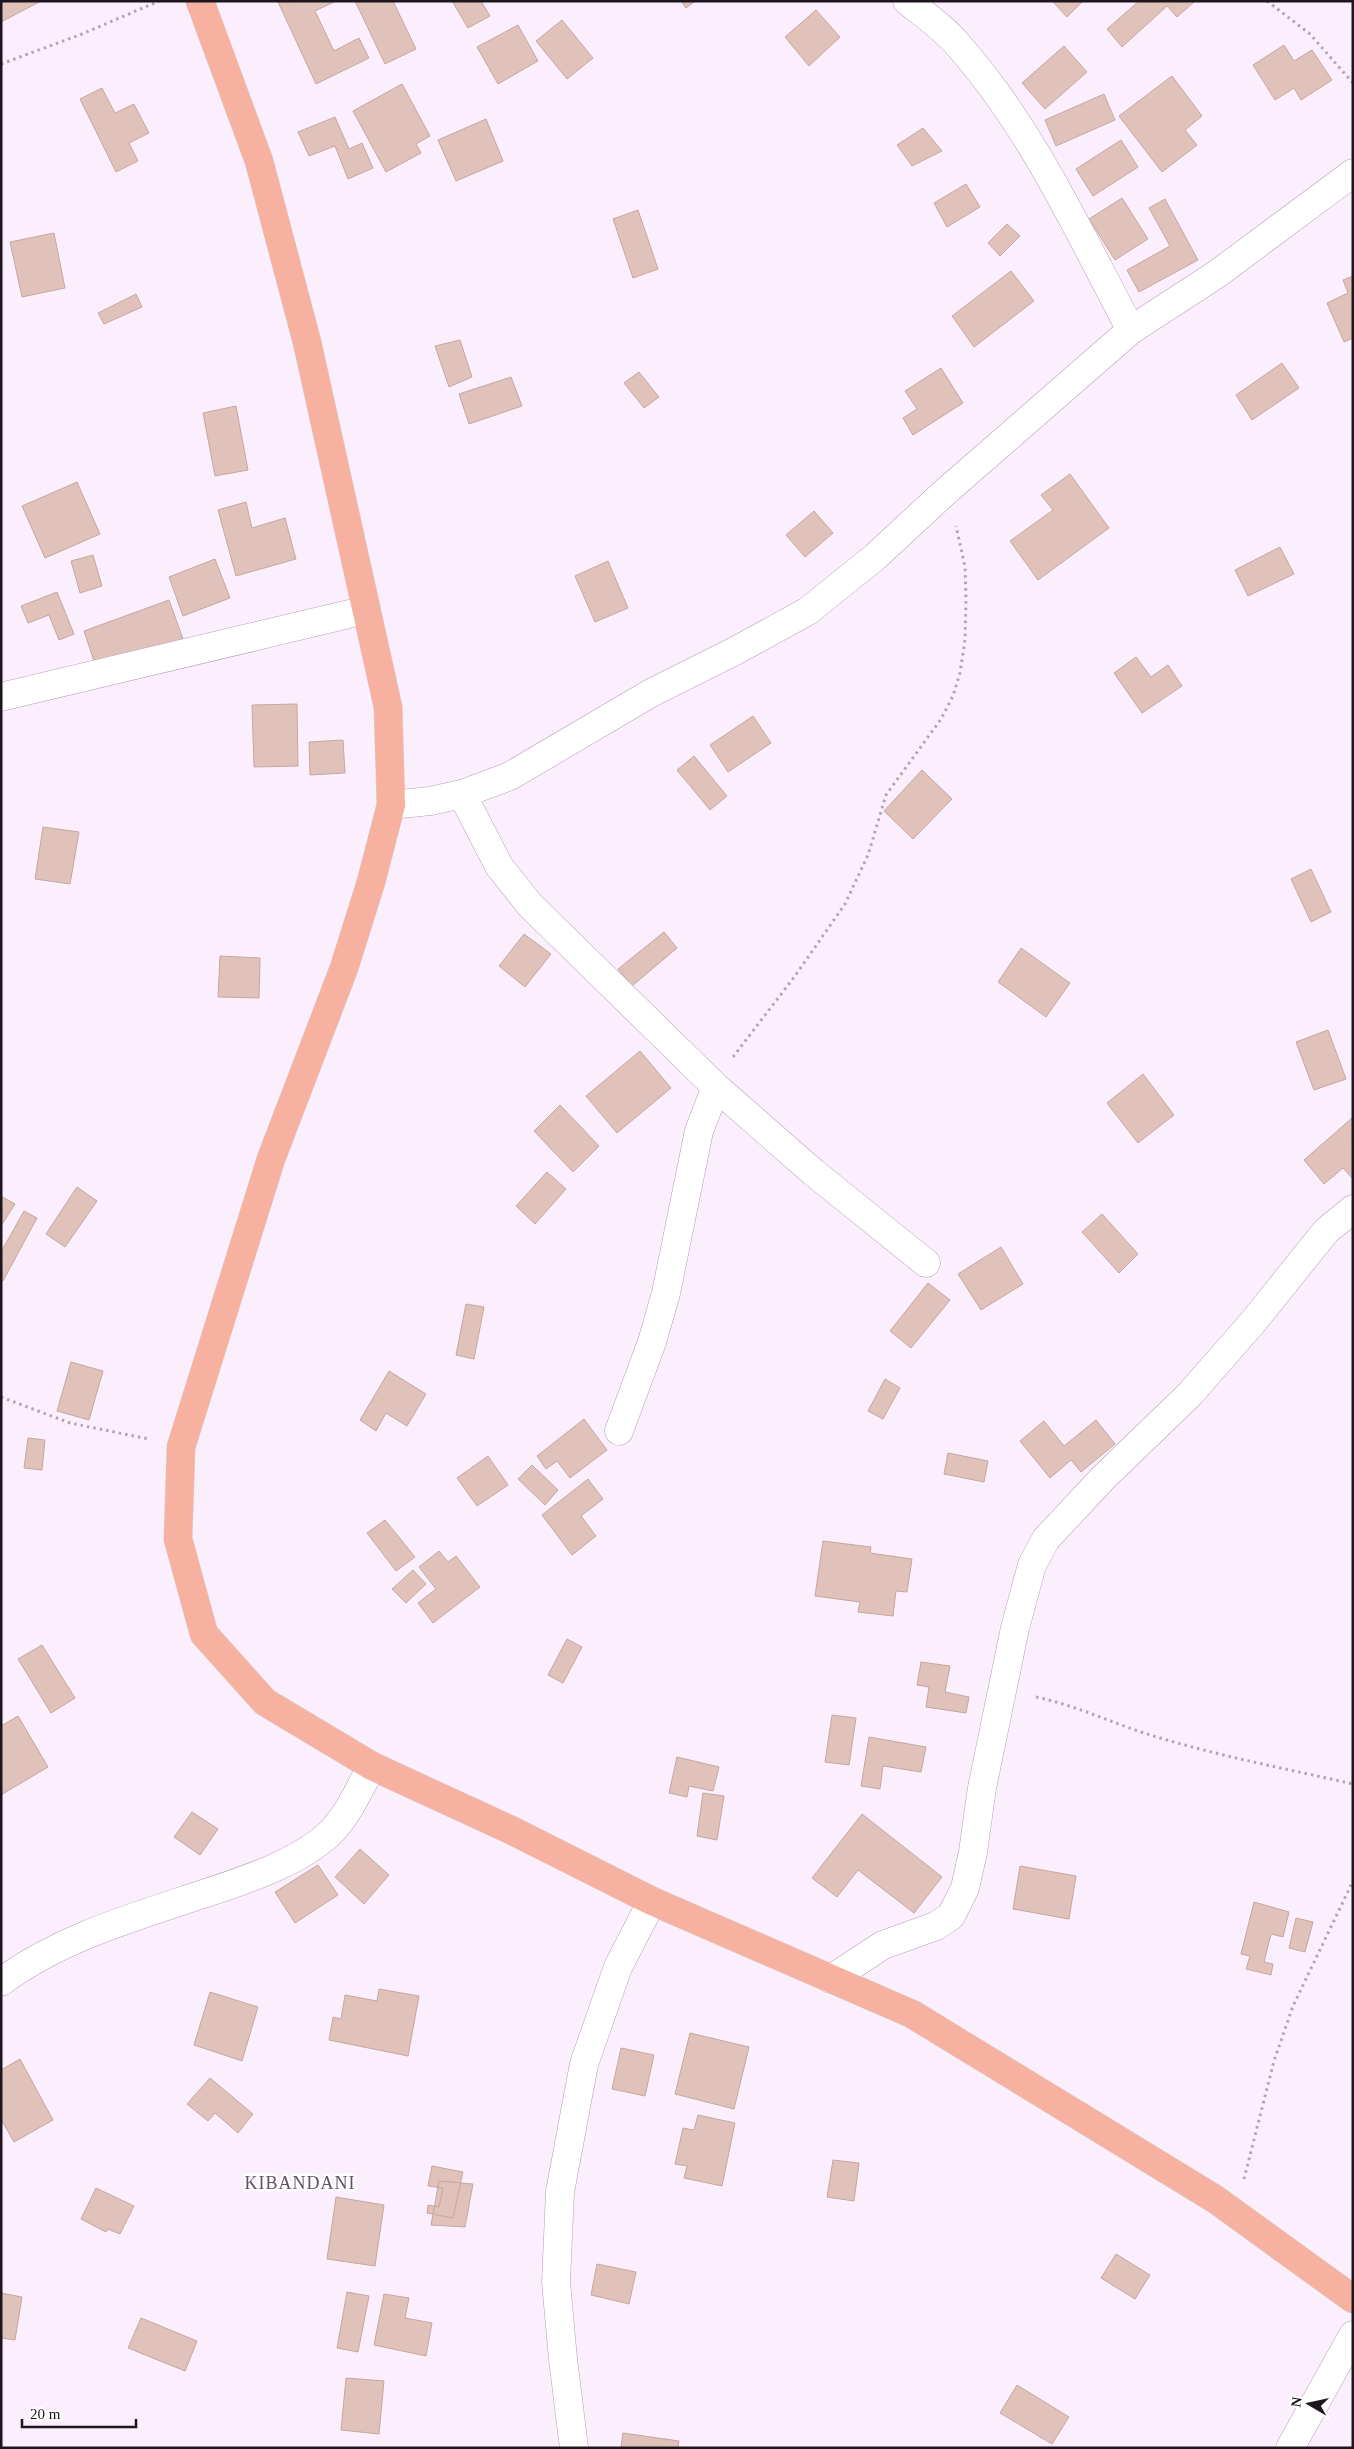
<svg xmlns="http://www.w3.org/2000/svg" width="1354" height="2449" font-family="Georgia,serif">
<style>
.building{fill:#e1c2bb;stroke:#c5a7a0}
.lines{fill:none;stroke-linecap:round;stroke-linejoin:round}
.minor-casing{stroke:#b3a0b5;stroke-width:29}
.major-casing{stroke:#d6d5d6;stroke-width:29}
.path{stroke:#b0a5b1;stroke-width:3;stroke-dasharray:2.5 4;stroke-linecap:butt}
.minor{stroke:#fff;stroke-width:28}
.major{stroke:#f7b1a0;stroke-width:28}
.labels{text-anchor:middle;dominant-baseline:central;stroke-width:4.5;stroke-linejoin:round;paint-order:stroke}
.quarter-label{font-size:18px;letter-spacing:1px;fill:#625064;stroke:#fff}
</style>
<rect width="100%" height="100%" fill="#fceffd"/>
<!-- building -->
<path class="building" d="M 1,1 L 41,1 L 1,22 Z
M 336,1 L 315,11 L 334,51 L 359,38 L 369,58 L 316,84 L 278,2 Z
M 355,1 L 393,1 L 416,49 L 385,64 Z
M 452,1 L 481,1 L 490,16 L 468,28 Z
M 681,1 L 695,1 L 686,8 Z
M 1052,1 L 1083,1 L 1067,17 Z
M 1139,1 L 1195,1 L 1177,17 L 1167,6 L 1122,47 L 1107,29 Z
M 816,10 L 840,37 L 809,66 L 785,37 Z
M 562,20 L 593,58 L 567,79 L 536,41 Z
M 518,25 L 538,61 L 498,84 L 477,47 Z
M 1284,45 L 1294,61 L 1312,50 L 1332,80 L 1301,100 L 1294,88 L 1275,100 L 1253,65 Z
M 1064,46 L 1087,72 L 1045,109 L 1022,83 Z
M 1172,76 L 1202,116 L 1185,130 L 1197,145 L 1162,172 L 1119,116 Z
M 402,84 L 430,136 L 416,144 L 421,153 L 386,172 L 353,111 Z
M 102,88 L 115,113 L 134,104 L 149,133 L 129,143 L 138,161 L 116,172 L 80,99 Z
M 1104,94 L 1115,120 L 1056,146 L 1045,120 Z
M 335,117 L 349,149 L 362,143 L 373,168 L 348,179 L 335,146 L 309,156 L 298,132 Z
M 486,119 L 503,161 L 456,181 L 438,140 Z
M 923,128 L 942,151 L 912,166 L 897,145 Z
M 1121,140 L 1138,167 L 1093,196 L 1076,169 Z
M 966,184 L 980,207 L 947,227 L 934,203 Z
M 1122,198 L 1148,239 L 1115,260 L 1089,219 Z
M 1165,199 L 1198,260 L 1139,292 L 1127,270 L 1170,246 L 1149,208 Z
M 638,210 L 658,269 L 633,278 L 613,219 Z
M 1007,224 L 1020,236 L 1000,256 L 988,243 Z
M 54,233 L 65,288 L 22,297 L 10,242 Z
M 1011,271 L 1034,301 L 974,347 L 952,316 Z
M 1353,276 L 1353,338 L 1344,342 L 1327,303 L 1348,293 L 1343,280 Z
M 136,294 L 142,307 L 104,324 L 98,313 Z
M 460,340 L 472,377 L 449,387 L 435,346 Z
M 1282,363 L 1299,388 L 1252,420 L 1236,395 Z
M 941,368 L 963,403 L 913,435 L 903,418 L 917,409 L 905,391 Z
M 639,372 L 659,397 L 644,408 L 624,383 Z
M 511,377 L 522,406 L 469,424 L 459,394 Z
M 236,406 L 248,470 L 215,476 L 203,413 Z
M 1070,474 L 1109,528 L 1038,580 L 1010,541 L 1053,510 L 1041,495 Z
M 77,482 L 100,534 L 45,558 L 22,506 Z
M 246,502 L 252,528 L 285,518 L 296,559 L 236,576 L 218,510 Z
M 814,511 L 833,533 L 805,557 L 786,535 Z
M 1280,547 L 1294,574 L 1248,596 L 1235,570 Z
M 93,555 L 102,586 L 80,593 L 71,561 Z
M 215,559 L 230,598 L 183,616 L 169,577 Z
M 608,561 L 628,608 L 595,622 L 575,576 Z
M 57,592 L 74,634 L 59,640 L 49,615 L 28,623 L 21,606 Z
M 169,600 L 183,639 L 97,670 L 84,631 Z
M 1136,657 L 1151,677 L 1168,665 L 1182,686 L 1142,713 L 1114,673 Z
M 297,704 L 298,766 L 254,767 L 252,705 Z
M 753,716 L 771,743 L 728,772 L 710,745 Z
M 343,740 L 345,773 L 310,775 L 309,742 Z
M 694,756 L 727,796 L 710,810 L 677,770 Z
M 922,770 L 952,799 L 913,839 L 884,811 Z
M 43,827 L 79,832 L 70,884 L 35,879 Z
M 1311,869 L 1331,912 L 1311,922 L 1291,879 Z
M 664,932 L 677,948 L 632,986 L 618,969 Z
M 524,934 L 551,954 L 525,987 L 499,966 Z
M 1021,948 L 1070,983 L 1046,1017 L 998,982 Z
M 220,956 L 260,958 L 259,998 L 218,997 Z
M 1328,1030 L 1346,1079 L 1314,1090 L 1296,1042 Z
M 640,1051 L 671,1088 L 617,1133 L 586,1096 Z
M 1143,1074 L 1174,1115 L 1138,1143 L 1107,1103 Z
M 560,1105 L 599,1146 L 573,1172 L 534,1131 Z
M 1352,1118 L 1353,1179 L 1343,1168 L 1324,1184 L 1304,1160 Z
M 547,1172 L 566,1189 L 535,1224 L 516,1206 Z
M 77,1187 L 97,1201 L 65,1247 L 46,1234 Z
M 1,1196 L 15,1204 L 1,1226 Z
M 24,1211 L 37,1218 L 3,1281 L 1,1252 Z
M 1102,1214 L 1138,1254 L 1119,1273 L 1082,1232 Z
M 1001,1247 L 1023,1284 L 981,1310 L 958,1274 Z
M 928,1283 L 950,1300 L 911,1348 L 890,1331 Z
M 466,1304 L 484,1307 L 474,1359 L 456,1355 Z
M 71,1362 L 103,1371 L 89,1420 L 57,1411 Z
M 389,1371 L 426,1394 L 407,1426 L 386,1413 L 376,1431 L 360,1420 Z
M 885,1379 L 900,1388 L 883,1419 L 868,1411 Z
M 584,1419 L 607,1450 L 570,1478 L 557,1461 L 546,1469 L 537,1456 Z
M 1096,1420 L 1115,1444 L 1081,1472 L 1071,1460 L 1050,1478 L 1020,1441 L 1044,1421 L 1064,1446 Z
M 28,1438 L 45,1440 L 42,1470 L 24,1468 Z
M 948,1453 L 988,1461 L 984,1482 L 944,1474 Z
M 488,1456 L 508,1485 L 477,1506 L 457,1478 Z
M 532,1465 L 558,1490 L 545,1505 L 518,1479 Z
M 588,1479 L 603,1499 L 581,1516 L 596,1536 L 572,1555 L 542,1515 Z
M 385,1520 L 415,1557 L 396,1571 L 367,1533 Z
M 823,1541 L 871,1547 L 870,1553 L 912,1559 L 907,1592 L 896,1591 L 893,1616 L 858,1612 L 860,1602 L 815,1596 Z
M 439,1551 L 448,1562 L 456,1556 L 480,1587 L 433,1623 L 418,1603 L 436,1589 L 419,1567 Z
M 413,1570 L 426,1584 L 406,1603 L 392,1589 Z
M 567,1639 L 582,1647 L 563,1683 L 548,1675 Z
M 42,1645 L 75,1698 L 51,1713 L 18,1659 Z
M 921,1662 L 950,1666 L 945,1692 L 969,1697 L 966,1713 L 926,1707 L 929,1687 L 917,1685 Z
M 832,1715 L 856,1718 L 849,1765 L 825,1762 Z
M 18,1716 L 48,1767 L 1,1795 L 1,1726 Z
M 869,1737 L 926,1747 L 921,1772 L 883,1766 L 880,1789 L 861,1786 Z
M 677,1757 L 719,1767 L 713,1791 L 689,1786 L 687,1797 L 669,1793 Z
M 703,1793 L 724,1796 L 717,1840 L 697,1836 Z
M 192,1812 L 218,1829 L 200,1855 L 174,1837 Z
M 862,1814 L 942,1877 L 914,1913 L 858,1870 L 837,1897 L 812,1878 Z
M 360,1849 L 389,1875 L 364,1904 L 335,1877 Z
M 318,1865 L 338,1895 L 295,1923 L 275,1892 Z
M 1020,1866 L 1076,1876 L 1069,1919 L 1013,1909 Z
M 1254,1902 L 1289,1912 L 1283,1937 L 1271,1934 L 1264,1962 L 1273,1964 L 1271,1975 L 1246,1969 L 1250,1956 L 1241,1954 Z
M 1296,1918 L 1313,1922 L 1305,1952 L 1289,1948 Z
M 379,1989 L 419,1996 L 408,2056 L 329,2040 L 333,2017 L 341,2019 L 345,1995 L 377,2001 Z
M 210,1992 L 258,2007 L 242,2061 L 194,2045 Z
M 690,2033 L 749,2047 L 734,2109 L 675,2094 Z
M 621,2048 L 654,2055 L 645,2096 L 612,2089 Z
M 20,2059 L 53,2120 L 14,2142 L 1,2119 L 1,2070 Z
M 210,2078 L 253,2114 L 238,2133 L 215,2113 L 208,2121 L 187,2104 Z
M 698,2115 L 735,2123 L 722,2186 L 684,2178 L 687,2166 L 675,2164 L 683,2128 L 694,2130 Z
M 833,2160 L 859,2163 L 854,2201 L 827,2197 Z
M 432,2166 L 463,2172 L 453,2218 L 427,2213 L 428,2205 L 439,2207 L 443,2188 L 428,2186 Z
M 439,2181 L 473,2184 L 465,2227 L 431,2225 Z
M 96,2188 L 134,2206 L 120,2234 L 108,2229 L 106,2232 L 81,2219 Z
M 336,2197 L 384,2205 L 375,2266 L 327,2259 Z
M 1116,2254 L 1150,2275 L 1135,2299 L 1101,2278 Z
M 597,2264 L 636,2272 L 629,2304 L 591,2295 Z
M 347,2292 L 369,2296 L 358,2352 L 337,2348 Z
M 1,2293 L 22,2297 L 15,2340 L 1,2338 Z
M 384,2294 L 409,2298 L 405,2318 L 432,2323 L 426,2356 L 374,2345 Z
M 141,2318 L 197,2341 L 185,2371 L 128,2348 Z
M 346,2378 L 384,2381 L 379,2434 L 341,2430 Z
M 1017,2385 L 1069,2417 L 1052,2444 L 1000,2413 Z
M 623,2433 L 679,2441 L 678,2448 L 621,2448 Z"/>
<g class="lines">
<defs>
<path id="minor" d="M 907,1 C 925,15 945,29 959,46 C 1033,130 1079,233 1131,330
M 1,697 L 366,610
M 462,794 L 499,866 L 530,905 L 716,1087 L 813,1172 L 926,1263
M 391,805 L 430,801 L 462,794 L 510,776 L 651,693 L 735,651 L 808,611 L 875,557 L 944,493 L 1131,330 L 1217,274 L 1353,173
M 619,1431 L 652,1342 L 666,1293 L 699,1131 L 716,1087
M 831,1979 L 883,1945 L 936,1926 L 951,1916 L 965,1888 L 973,1852 L 982,1788 L 1015,1628 L 1032,1565 L 1046,1539 L 1103,1478 L 1190,1394 L 1253,1322 L 1326,1231 L 1353,1209
M 1,1982 C 60,1938 134,1917 203,1894 C 243,1881 298,1863 329,1834 C 348,1816 359,1789 372,1766
M 574,2448 L 563,2359 L 556,2282 L 560,2192 L 584,2064 L 618,1967 L 652,1901
M 1290,2448 L 1353,2335"/>
<path id="major" d="M 200,1 L 259,161 L 307,342 L 388,707 L 391,805 L 371,882 L 344,968 L 271,1159 L 181,1447 L 178,1539 L 204,1634 L 265,1702 L 372,1766 L 511,1830 L 652,1901 L 912,2014 L 1215,2199 L 1353,2299"/>
</defs>
<!-- minor casing -->
<use href="#minor" class="minor-casing"/>
<!-- major casing -->
<use href="#major" class="major-casing"/>
<!-- path -->
<path class="path" d="M 1267,1 L 1310,34 L 1353,83
M 1,64 L 82,34 L 159,1
M 733,1057 L 795,976 L 845,904 L 868,855 L 886,795 L 941,719 L 953,696 L 960,673 L 965,640 L 966,599 L 965,567 L 956,526
M 1,1397 L 70,1423 L 149,1439
M 1036,1697 C 1074,1705 1108,1721 1144,1733 C 1213,1755 1283,1768 1353,1784
M 1244,2179 L 1274,2061 L 1293,2006 L 1353,1881"/>
<!-- minor -->
<use href="#minor" class="minor"/>
<!-- major -->
<use href="#major" class="major"/>
</g>
<g class="labels">
<!-- quarter labels -->
<g class="quarter-label">
<text x="300" y="2183">KIBANDANI</text>
</g>
</g>
<!-- border -->
<rect width="1354" height="2449" fill="none" stroke="#1d161e" stroke-width="5"/>
<!-- north arrow -->
<g transform="translate(1309 2404) rotate(279)" stroke="#ffffff" stroke-width="4" paint-order="stroke">
<path d="M0-4L9 19L0 12L-9 19Z" fill="#1d161e"/>
<text y="-8" font-size="14" font-weight="bold" text-anchor="middle" fill="#1d161e">N</text>
</g>
<!-- scale -->
<path d="M22 2419v8h114v-8" fill="none" stroke="#1d161e" stroke-width="2.5"/>
<text x="30" y="2419" font-size="15" fill="#1d161e" stroke="#ffffff" stroke-width="4" paint-order="stroke">20 m</text>
</svg>
